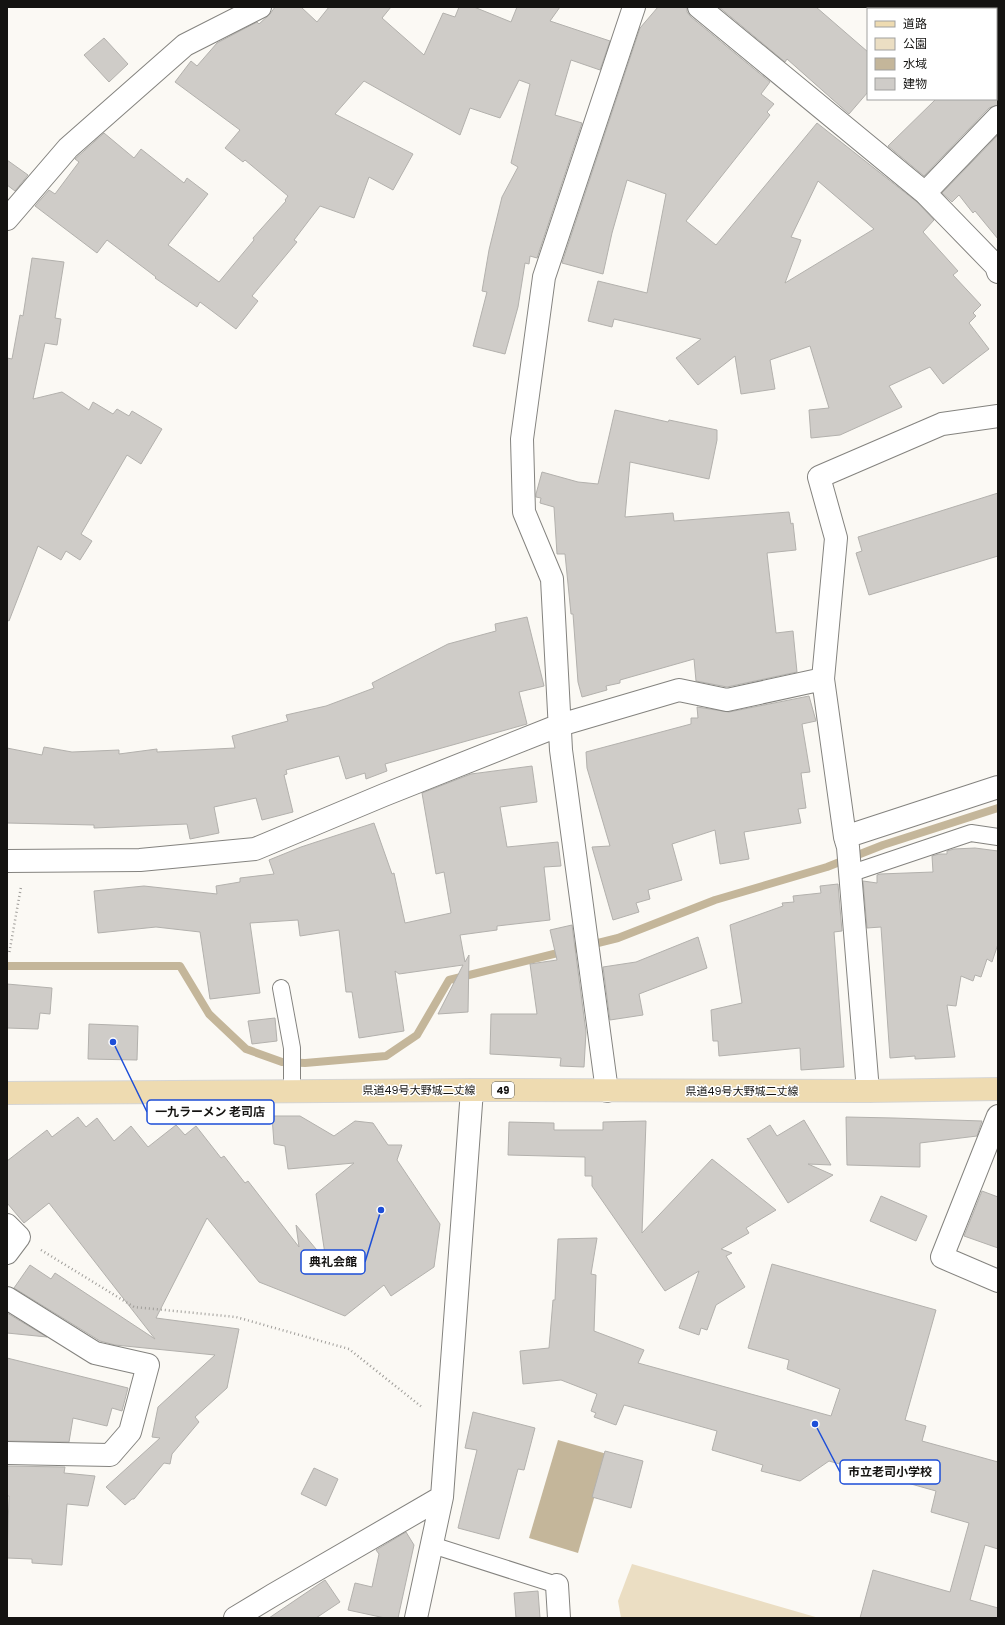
<svg xmlns="http://www.w3.org/2000/svg" width="1005" height="1625" font-family="Poppins,'Noto Sans JP',sans-serif">
<style>
.green{fill:#ebdec3}
.water{fill:#c4b69a}
.lines{fill:none;stroke-linecap:round;stroke-linejoin:round}
.stream{stroke:#c4b69a;stroke-width:8}
.building{fill:#cfccc8;stroke:#b3b1ad;fill-rule:evenodd}
.service-casing{stroke:#84837f;stroke-width:18}
.minor-casing{stroke:#84837f;stroke-width:24}
.primary-casing{stroke:#d5d5d4;stroke-width:24}
.path{stroke:#9f9d99;stroke-width:2.5;stroke-dasharray:1 3;stroke-linecap:butt}
.service{stroke:#fff;stroke-width:16}
.minor{stroke:#fff;stroke-width:22}
.primary{stroke:#eedbb1;stroke-width:22}
.labels{text-anchor:middle;dominant-baseline:central;stroke-width:3;stroke-linejoin:round;paint-order:stroke}
.shield{fill:#fff;stroke:#5a5a58;stroke-width:1}
.shield-label{font-size:10px;font-weight:bold;fill:#141311}
.street-label{font-size:11px;fill:#141311;stroke:#fff}
.leader{fill:none;stroke:#1d4ed8;stroke-width:1.5}
.callout-dot{fill:#1d4ed8;stroke:#fff;stroke-width:1.5}
.callout{fill:#fff;stroke:#1d4ed8;stroke-width:1.5}
.callout-label{font-size:12px;text-anchor:middle;font-weight:bold;fill:#141311}
</style>
<rect width="100%" height="100%" fill="#fbf9f4"/>
<!-- green -->
<path class="green" d="M 632,1564 L 819,1618 L 621,1618 L 618,1601 Z"/>
<!-- water -->
<path class="water" d="M 558,1440 L 607,1454 L 578,1553 L 529,1538 Z"/>
<g class="lines">
<!-- stream -->
<path class="stream" d="M 7,966 L 180,966 L 209,1014 L 246,1049 L 282,1062 L 305,1063 L 386,1056 L 417,1035 L 449,980 L 618,938 L 715,900 L 827,867 L 883,845 L 998,808"/>
</g>
<!-- building -->
<path class="building" d="M 275,7 L 301,7 L 317,22 L 329,7 L 391,7 L 382,18 L 424,55 L 443,13 L 455,17 L 459,7 L 474,7 L 511,22 L 517,7 L 560,7 L 550,21 L 610,41 L 600,70 L 571,60 L 555,115 L 582,123 L 537,258 L 530,256 L 529,264 L 525,263 L 518,307 L 505,354 L 473,346 L 487,292 L 482,291 L 489,250 L 502,197 L 518,167 L 511,163 L 530,84 L 519,80 L 500,118 L 470,108 L 460,135 L 364,81 L 335,114 L 413,154 L 393,190 L 369,177 L 354,218 L 320,206 L 294,240 L 297,242 L 252,296 L 258,301 L 236,329 L 200,302 L 197,307 L 155,278 L 156,277 L 107,240 L 97,253 L 35,206 L 49,190 L 55,194 L 79,162 L 75,159 L 104,133 L 134,158 L 141,149 L 184,183 L 187,178 L 208,194 L 168,245 L 219,282 L 254,240 L 253,238 L 286,201 L 285,200 L 288,196 L 245,160 L 243,162 L 225,148 L 240,130 L 175,82 L 191,61 L 197,66 L 217,43 L 257,22 L 259,24 L 270,14 Z
M 658,7 L 687,7 L 687,12 L 691,17 L 770,82 L 761,94 L 774,104 L 767,112 L 770,115 L 686,221 L 716,245 L 817,123 L 917,202 L 934,220 L 923,232 L 958,271 L 953,275 L 981,305 L 973,313 L 976,316 L 969,323 L 989,349 L 943,384 L 930,367 L 889,386 L 902,407 L 840,435 L 811,438 L 809,410 L 829,408 L 810,346 L 770,360 L 775,389 L 741,394 L 735,356 L 698,385 L 676,358 L 701,339 L 614,319 L 612,327 L 588,321 L 598,281 L 647,293 L 666,194 L 627,180 L 612,233 L 603,274 L 562,263 L 640,28 ZM 818,181 L 874,229 L 785,283 L 801,240 L 791,237 Z
M 719,7 L 816,7 L 868,52 L 868,92 L 849,114 L 787,59 L 785,62 Z
M 104,38 L 128,64 L 109,82 L 84,55 Z
M 936,99 L 998,99 L 998,105 L 989,108 L 924,176 L 888,146 Z
M 998,135 L 998,239 L 975,211 L 973,213 L 959,195 L 952,202 L 942,193 Z
M 7,160 L 28,175 L 15,191 L 7,185 Z
M 32,258 L 64,262 L 55,318 L 61,319 L 57,345 L 45,343 L 33,399 L 62,392 L 89,410 L 93,402 L 113,414 L 117,409 L 129,416 L 132,411 L 162,429 L 141,464 L 127,455 L 81,534 L 92,541 L 80,560 L 66,551 L 61,560 L 38,546 L 9,621 L 7,620 L 7,358 L 12,359 L 20,315 L 23,316 Z
M 615,410 L 668,422 L 669,420 L 717,430 L 717,440 L 709,479 L 630,462 L 625,517 L 673,513 L 674,521 L 789,512 L 791,524 L 793,523 L 796,550 L 767,553 L 776,633 L 793,631 L 797,672 L 727,687 L 696,681 L 694,659 L 620,680 L 620,683 L 606,686 L 607,690 L 582,697 L 578,682 L 573,614 L 571,614 L 565,554 L 557,554 L 554,507 L 540,503 L 541,498 L 536,497 L 536,494 L 542,472 L 578,482 L 598,484 Z
M 998,493 L 998,556 L 869,595 L 856,553 L 862,551 L 858,537 Z
M 527,617 L 544,686 L 519,692 L 527,724 L 385,764 L 387,771 L 366,779 L 365,773 L 346,779 L 339,756 L 286,770 L 287,774 L 284,775 L 293,812 L 262,820 L 256,798 L 214,807 L 219,833 L 190,839 L 187,824 L 94,828 L 94,825 L 7,823 L 7,748 L 42,755 L 44,747 L 72,752 L 119,750 L 119,754 L 157,749 L 157,752 L 235,748 L 232,736 L 288,721 L 286,715 L 326,706 L 374,688 L 372,683 L 448,644 L 496,631 L 495,624 Z
M 809,696 L 816,721 L 802,724 L 810,772 L 801,773 L 806,808 L 798,809 L 801,823 L 744,832 L 749,859 L 720,864 L 715,830 L 672,844 L 682,880 L 648,890 L 650,899 L 636,903 L 639,912 L 613,920 L 592,847 L 610,846 L 587,768 L 586,752 L 691,724 L 691,718 L 698,718 L 697,707 L 729,712 Z
M 532,766 L 537,802 L 500,807 L 507,847 L 558,842 L 561,866 L 544,867 L 550,920 L 497,926 L 497,930 L 460,935 L 465,962 L 469,955 L 468,1012 L 438,1014 L 463,965 L 399,974 L 395,971 L 404,1031 L 359,1038 L 352,992 L 346,992 L 339,930 L 300,936 L 298,920 L 250,923 L 260,993 L 210,999 L 200,932 L 156,927 L 98,933 L 94,891 L 144,886 L 217,894 L 216,886 L 240,882 L 240,878 L 274,874 L 269,860 L 301,847 L 374,823 L 392,874 L 394,873 L 405,923 L 451,913 L 444,872 L 436,874 L 422,793 L 471,774 Z
M 975,848 L 998,851 L 998,944 L 992,962 L 987,959 L 981,977 L 975,975 L 973,981 L 961,976 L 956,1006 L 947,1005 L 955,1057 L 915,1059 L 915,1056 L 890,1058 L 881,927 L 867,928 L 863,881 L 877,883 L 877,875 L 880,874 L 933,872 L 932,856 L 939,854 L 947,854 L 947,851 L 954,849 Z
M 838,884 L 842,931 L 834,932 L 844,1067 L 801,1070 L 800,1048 L 719,1056 L 718,1041 L 713,1041 L 711,1010 L 742,1003 L 730,925 L 783,906 L 782,903 L 794,902 L 793,896 L 821,893 L 820,886 Z
M 572,925 L 586,1032 L 584,1067 L 560,1066 L 561,1058 L 490,1054 L 491,1014 L 537,1014 L 530,964 L 557,960 L 550,930 Z
M 698,937 L 707,968 L 639,994 L 643,1015 L 610,1020 L 603,967 L 636,962 Z
M 7,984 L 52,988 L 50,1014 L 40,1013 L 38,1029 L 7,1028 Z
M 275,1018 L 277,1041 L 252,1044 L 248,1021 Z
M 89,1024 L 138,1026 L 137,1060 L 88,1059 Z
M 272,1116 L 300,1116 L 334,1136 L 355,1121 L 373,1123 L 388,1145 L 402,1145 L 397,1160 L 440,1224 L 434,1267 L 391,1296 L 384,1285 L 345,1316 L 259,1282 L 207,1218 L 156,1318 L 239,1329 L 227,1388 L 195,1417 L 199,1422 L 172,1454 L 170,1464 L 164,1463 L 134,1499 L 132,1499 L 125,1505 L 106,1487 L 160,1438 L 152,1437 L 158,1407 L 215,1355 L 115,1345 L 100,1341 L 14,1288 L 30,1265 L 51,1279 L 55,1273 L 155,1339 L 49,1203 L 24,1223 L 7,1203 L 7,1161 L 47,1130 L 52,1137 L 78,1117 L 86,1127 L 97,1118 L 114,1141 L 131,1126 L 148,1147 L 176,1125 L 185,1135 L 196,1126 L 221,1158 L 224,1156 L 245,1183 L 248,1181 L 299,1247 L 296,1225 L 326,1261 L 316,1194 L 354,1163 L 288,1169 L 285,1146 L 274,1144 Z
M 846,1117 L 894,1118 L 982,1121 L 977,1136 L 920,1143 L 920,1167 L 847,1165 Z
M 804,1120 L 831,1165 L 808,1164 L 833,1175 L 788,1203 L 747,1138 L 748,1139 L 770,1125 L 777,1136 Z
M 646,1121 L 642,1233 L 712,1159 L 776,1210 L 746,1228 L 749,1233 L 721,1249 L 732,1253 L 726,1256 L 745,1287 L 716,1305 L 707,1330 L 701,1328 L 699,1335 L 679,1328 L 699,1271 L 665,1291 L 592,1186 L 592,1176 L 585,1176 L 585,1157 L 508,1155 L 509,1122 L 554,1123 L 554,1130 L 603,1130 L 603,1122 Z
M 982,1191 L 998,1197 L 998,1248 L 964,1236 Z
M 881,1196 L 927,1216 L 916,1241 L 870,1221 Z
M 597,1238 L 591,1274 L 596,1275 L 594,1331 L 644,1350 L 638,1363 L 831,1416 L 840,1389 L 787,1369 L 789,1360 L 748,1348 L 772,1264 L 936,1310 L 905,1420 L 926,1426 L 922,1441 L 998,1462 L 998,1549 L 985,1545 L 970,1600 L 998,1608 L 998,1618 L 860,1618 L 873,1570 L 950,1592 L 969,1523 L 931,1512 L 936,1491 L 829,1461 L 800,1481 L 761,1471 L 763,1465 L 712,1450 L 717,1431 L 624,1405 L 616,1425 L 594,1417 L 596,1413 L 591,1411 L 597,1394 L 561,1380 L 523,1384 L 520,1351 L 549,1348 L 553,1300 L 555,1300 L 556,1278 L 558,1239 Z
M 7,1313 L 47,1337 L 7,1333 Z
M 7,1358 L 128,1388 L 122,1411 L 112,1408 L 107,1426 L 73,1418 L 69,1442 L 7,1441 Z
M 473,1412 L 535,1428 L 524,1470 L 518,1469 L 499,1539 L 458,1528 L 477,1450 L 465,1448 Z
M 605,1451 L 643,1461 L 631,1508 L 592,1497 Z
M 7,1466 L 65,1467 L 64,1473 L 95,1476 L 88,1506 L 67,1504 L 62,1565 L 32,1563 L 32,1559 L 7,1558 L 9,1496 L 7,1496 Z
M 314,1468 L 338,1479 L 326,1506 L 301,1494 Z
M 406,1532 L 414,1545 L 398,1618 L 385,1618 L 348,1610 L 355,1583 L 372,1587 L 379,1554 L 376,1550 Z
M 325,1580 L 340,1602 L 316,1618 L 269,1618 Z
M 538,1591 L 540,1618 L 516,1618 L 514,1593 Z"/>
<g class="lines">
<defs>
<path id="service" d="M 849,874 L 971,833 L 998,837
M 281,988 L 292,1048 L 292,1081
M 432,1545 L 557,1585"/>
<path id="minor" d="M 699,7 L 925,193 L 996,266 L 998,272
M 925,193 L 998,117
M 7,219 L 68,148 L 185,45 L 260,7
M 845,837 L 823,679 L 836,538 L 819,477 L 942,424 L 998,416
M 7,861 L 140,860 L 255,849 L 384,795 L 560,725 L 679,690 L 727,700 L 823,679
M 607,1091 L 561,750 L 552,579 L 524,512 L 522,439 L 544,277 L 634,7
M 868,1091 L 848,847 L 845,837 L 998,787
M 998,1116 L 942,1257 L 998,1281
M 7,1225 L 19,1237 L 7,1253
M 7,1298 L 95,1353 L 148,1365 L 130,1432 L 110,1455 L 7,1453
M 557,1585 L 559,1618
M 235,1618 L 273,1595 L 442,1497
M 416,1618 L 442,1497 L 472,1090"/>
<path id="primary" d="M 7,1093 L 472,1090 L 868,1091 L 998,1089"/>
</defs>
<!-- service casing -->
<use href="#service" class="service-casing"/>
<!-- minor casing -->
<use href="#minor" class="minor-casing"/>
<!-- primary casing -->
<use href="#primary" class="primary-casing"/>
<!-- path -->
<path class="path" d="M 7,954 L 9,954 L 21,887
M 41,1250 L 134,1307 L 236,1317 L 349,1349 L 423,1408"/>
<!-- service -->
<use href="#service" class="service"/>
<!-- minor -->
<use href="#minor" class="minor"/>
<!-- primary -->
<use href="#primary" class="primary"/>
</g>
<g class="labels">
<!-- shield labels -->
<rect class="shield" x="492" y="1082" width="22" height="16" rx="3"/>
<g class="shield-label">
<text x="503" y="1090">49</text>
</g>
<!-- street labels -->
<g class="street-label">
<text x="419" y="1090">県道49号大野城二丈線</text>
<text x="742" y="1091">県道49号大野城二丈線</text>
</g>
</g>
<!-- callouts -->
<path class="leader" d="M113 1042L147 1112M381 1210L365 1262M815 1424L840 1472"/>
<g class="callout-dot">
<circle cx="113" cy="1042" r="4"/>
<circle cx="381" cy="1210" r="4"/>
<circle cx="815" cy="1424" r="4"/>
</g>
<g class="callout">
<rect x="147" y="1100" width="127" height="24" rx="4"/>
<rect x="301" y="1250" width="64" height="24" rx="4"/>
<rect x="840" y="1460" width="100" height="24" rx="4"/>
</g>
<g class="callout-label">
<text x="210" y="1116">一九ラーメン 老司店</text>
<text x="333" y="1266">典礼会館</text>
<text x="890" y="1476">市立老司小学校</text>
</g>
<!-- border -->
<rect width="1005" height="1625" fill="none" stroke="#141311" stroke-width="16"/>
<!-- legend -->
<rect x="867" y="8" width="130" height="92" fill="#ffffff" stroke="#a1a1a0"/>
<rect x="875" y="21" width="20" height="6" fill="#eedbb1" stroke="#a1a1a0"/>
<text x="903" y="28" font-size="12" fill="#141311">道路</text>
<rect x="875" y="38" width="20" height="12" fill="#ebdec3" stroke="#a1a1a0"/>
<text x="903" y="48" font-size="12" fill="#141311">公園</text>
<rect x="875" y="58" width="20" height="12" fill="#c4b69a" stroke="#a1a1a0"/>
<text x="903" y="68" font-size="12" fill="#141311">水域</text>
<rect x="875" y="78" width="20" height="12" fill="#cfccc8" stroke="#a1a1a0"/>
<text x="903" y="88" font-size="12" fill="#141311">建物</text>
</svg>
